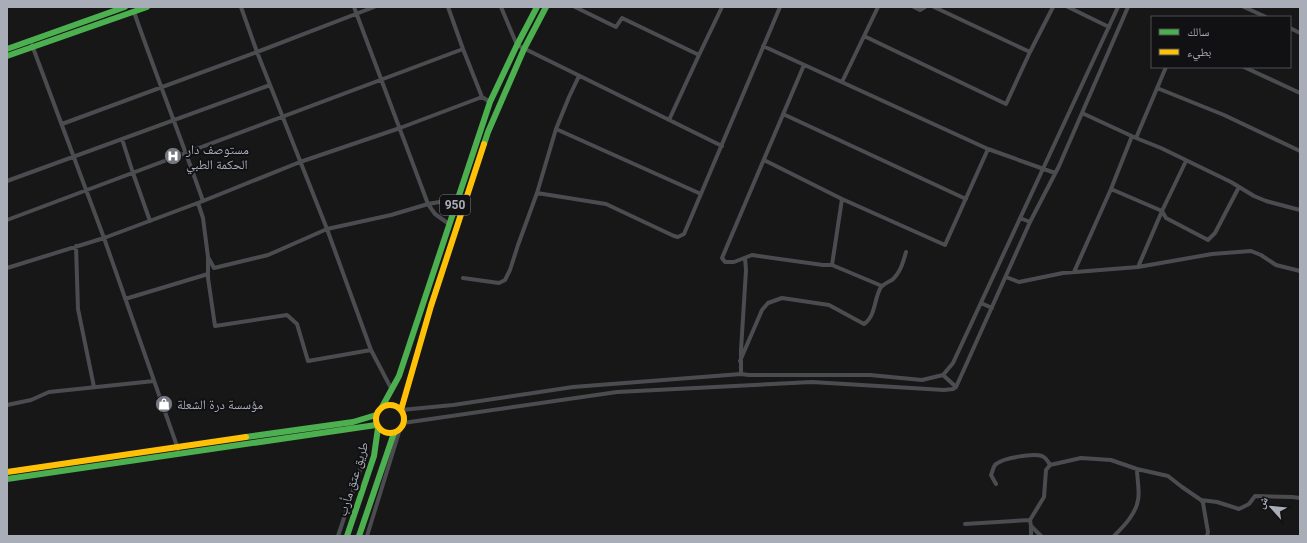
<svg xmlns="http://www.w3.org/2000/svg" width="1307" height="543" font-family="Roboto,'Noto Naskh Arabic',sans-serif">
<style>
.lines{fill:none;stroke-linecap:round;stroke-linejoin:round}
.street{stroke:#4b4c50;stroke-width:4}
.fast{stroke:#4caf50;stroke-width:6}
.slow{stroke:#ffc107;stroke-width:6}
.labels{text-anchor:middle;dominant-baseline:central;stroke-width:4;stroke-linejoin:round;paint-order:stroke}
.shield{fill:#111113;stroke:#7b7e86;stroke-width:1}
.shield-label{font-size:12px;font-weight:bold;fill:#a8adb8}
.poi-label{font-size:13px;fill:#a8adb8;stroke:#111113;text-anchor:start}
.street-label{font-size:13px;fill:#a8adb8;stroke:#111113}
</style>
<rect width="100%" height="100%" fill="#171717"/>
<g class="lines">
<!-- street -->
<path class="street" d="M 241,7 L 257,52 L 327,229 L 371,350 L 392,390
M 354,7 L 428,204 L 435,214 L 449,224
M 448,7 L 463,49 L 482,97 L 490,102
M 501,7 L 517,45 L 722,146
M 575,7 L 616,27 L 622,18 L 699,55 L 722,7
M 914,7 L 920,10 L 925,7
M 934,7 L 1030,52 L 1053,7
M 1068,7 L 1109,27
M 1244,7 L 1266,17
M 134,12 C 156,75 181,138 203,201
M 1290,28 L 1300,33
M 864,36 L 1006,104 L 1030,52
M 32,45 L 104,238 L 178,449
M 763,46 L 988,149 L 1055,173
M 804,65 L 722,258 L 725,262 L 734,262 L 752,255 L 823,265 L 832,265 L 842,199
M 1244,67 L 1300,93
M 579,76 L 569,97 L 556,129 L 701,194
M 842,82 L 878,7
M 1157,88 L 1224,115 L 1300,151
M 1082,113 L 1136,138 L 1166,67
M 783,114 L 966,199
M 669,120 L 699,55
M 62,124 L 257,52 L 374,7
M 1136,138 L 1161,148 L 1231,182 L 1254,196 L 1266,201 L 1300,210
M 122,139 L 133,173 L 150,221
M 764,160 L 842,199 L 945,245 L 988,149
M 7,181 L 270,85
M 1111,189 L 1162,211 L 1166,218 L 1208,240 L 1215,233 L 1239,187
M 537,193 L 606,204 L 674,236 L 678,237 L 684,234 L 780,7
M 198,203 L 203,218 L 208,257 L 214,268 L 268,255 L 327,229 L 391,215 L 428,204 L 457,199
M 1020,218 L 1030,222
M 7,220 L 463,49
M 76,246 L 78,309 L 94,387
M 208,257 L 208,278 L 215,326 L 287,315 L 297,324 L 308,361 L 371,350
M 832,265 L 882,286
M 1138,267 L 1162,211 L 1186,161
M 7,268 L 104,238 L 203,201 L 300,162 L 400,128 L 482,97
M 1074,272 L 1111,189 L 1132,136
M 1006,277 L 1019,282 L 1063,273 L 1138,267 L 1212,254 L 1251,251 L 1261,255 L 1276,265 L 1300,271
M 463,278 L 499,283 L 505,280 L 510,270 L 518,245 L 537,193 L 556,129
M 125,299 L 208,274
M 981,303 L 992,308
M 740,361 L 762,310 L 768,303 L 782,298 L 829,305 L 864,324 C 876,316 874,298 881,287 C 884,284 888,282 892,280 C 900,273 903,263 906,252
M 741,374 L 741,350 L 746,270 L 745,258
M 943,375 L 956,387
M 7,405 L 31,400 L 49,392 L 154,381
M 401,410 L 453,405 L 573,387 L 741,374 L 749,375 L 870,375 L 922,380 L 943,375 L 953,363 L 1118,7
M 403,423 L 617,392 L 812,382 L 944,390 L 953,389 L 956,387 L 966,365 L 1030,222 L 1059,166 L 1128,7
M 996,484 L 991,475 C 993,471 993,466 996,464 C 1003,458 1033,453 1042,456 C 1046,458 1048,461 1050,465
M 1201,500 L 1203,503 L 1208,532 L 1207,536
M 965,524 L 1030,520
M 1031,527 L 1031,536
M 338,536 L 366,452
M 367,536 L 400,429
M 1041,536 L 1031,526 L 1030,520 L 1044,497 L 1046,470 L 1050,465 L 1081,458 L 1111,460 L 1137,469 L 1168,476 L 1182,487 L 1201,500 L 1217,502 L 1239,509 L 1249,504 L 1255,496 L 1292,497 L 1300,498
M 1114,536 C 1123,527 1136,514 1138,500 C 1140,491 1137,479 1137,469"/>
<!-- fast -->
<path class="fast" d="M 7,49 L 125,7
M 7,56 L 147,7
M 484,144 L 488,132 L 524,49 L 546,7
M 382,407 L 399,376 L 490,102 L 517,45 L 537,7
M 246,437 L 353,422 L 376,415
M 7,479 L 376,425
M 347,536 L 374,456 L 378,428
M 359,536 L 394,433"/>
<!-- slow -->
<path class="slow" d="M376 419a14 14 0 1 1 28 0a14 14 0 1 1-28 0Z
M 401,410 L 431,306 L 484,144
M 7,472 L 246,437"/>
</g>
<!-- icons -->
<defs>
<symbol id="hospital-disc" viewBox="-11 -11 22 22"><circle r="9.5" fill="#757880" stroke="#111113"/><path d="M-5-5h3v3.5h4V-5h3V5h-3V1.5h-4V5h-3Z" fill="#fff"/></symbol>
<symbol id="shop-disc" viewBox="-11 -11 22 22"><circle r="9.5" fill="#757880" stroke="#111113"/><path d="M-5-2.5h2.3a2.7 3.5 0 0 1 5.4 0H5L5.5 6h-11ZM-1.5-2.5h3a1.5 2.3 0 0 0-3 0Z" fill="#fff"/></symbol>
</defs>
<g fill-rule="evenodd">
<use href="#hospital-disc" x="163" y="146" width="20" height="20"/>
<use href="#shop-disc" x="154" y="394" width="20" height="20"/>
</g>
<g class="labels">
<!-- shield labels -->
<rect class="shield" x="440" y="195" width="30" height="20" rx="3"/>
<g class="shield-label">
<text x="455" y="205">950</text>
</g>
<!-- poi labels -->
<g class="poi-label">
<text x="186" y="149">مستوصف دار<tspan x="186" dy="15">الحكمة الطبي</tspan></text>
<text x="177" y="404">مؤسسة درة الشعلة</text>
</g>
<!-- street labels -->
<g class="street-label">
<text transform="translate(353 479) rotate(-73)">طريق عتق مأرب</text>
</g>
</g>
<!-- border -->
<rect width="1307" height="543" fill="none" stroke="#a8adb8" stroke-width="16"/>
<!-- legend -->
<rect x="1151" y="16" width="140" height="52" fill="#111113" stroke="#4d4f55"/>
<rect x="1159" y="29" width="20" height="6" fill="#4caf50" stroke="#4d4f55"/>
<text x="1187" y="36" font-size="12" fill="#a8adb8">سالك</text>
<rect x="1159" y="49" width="20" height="6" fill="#ffc107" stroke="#4d4f55"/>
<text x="1187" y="56" font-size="12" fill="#a8adb8">بطيء</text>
<!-- north arrow -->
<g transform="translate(1271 507) rotate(297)" stroke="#111113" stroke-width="3" paint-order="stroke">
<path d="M0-3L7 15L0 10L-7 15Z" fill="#a8adb8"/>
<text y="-6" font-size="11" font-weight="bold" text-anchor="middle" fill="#a8adb8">ش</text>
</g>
</svg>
